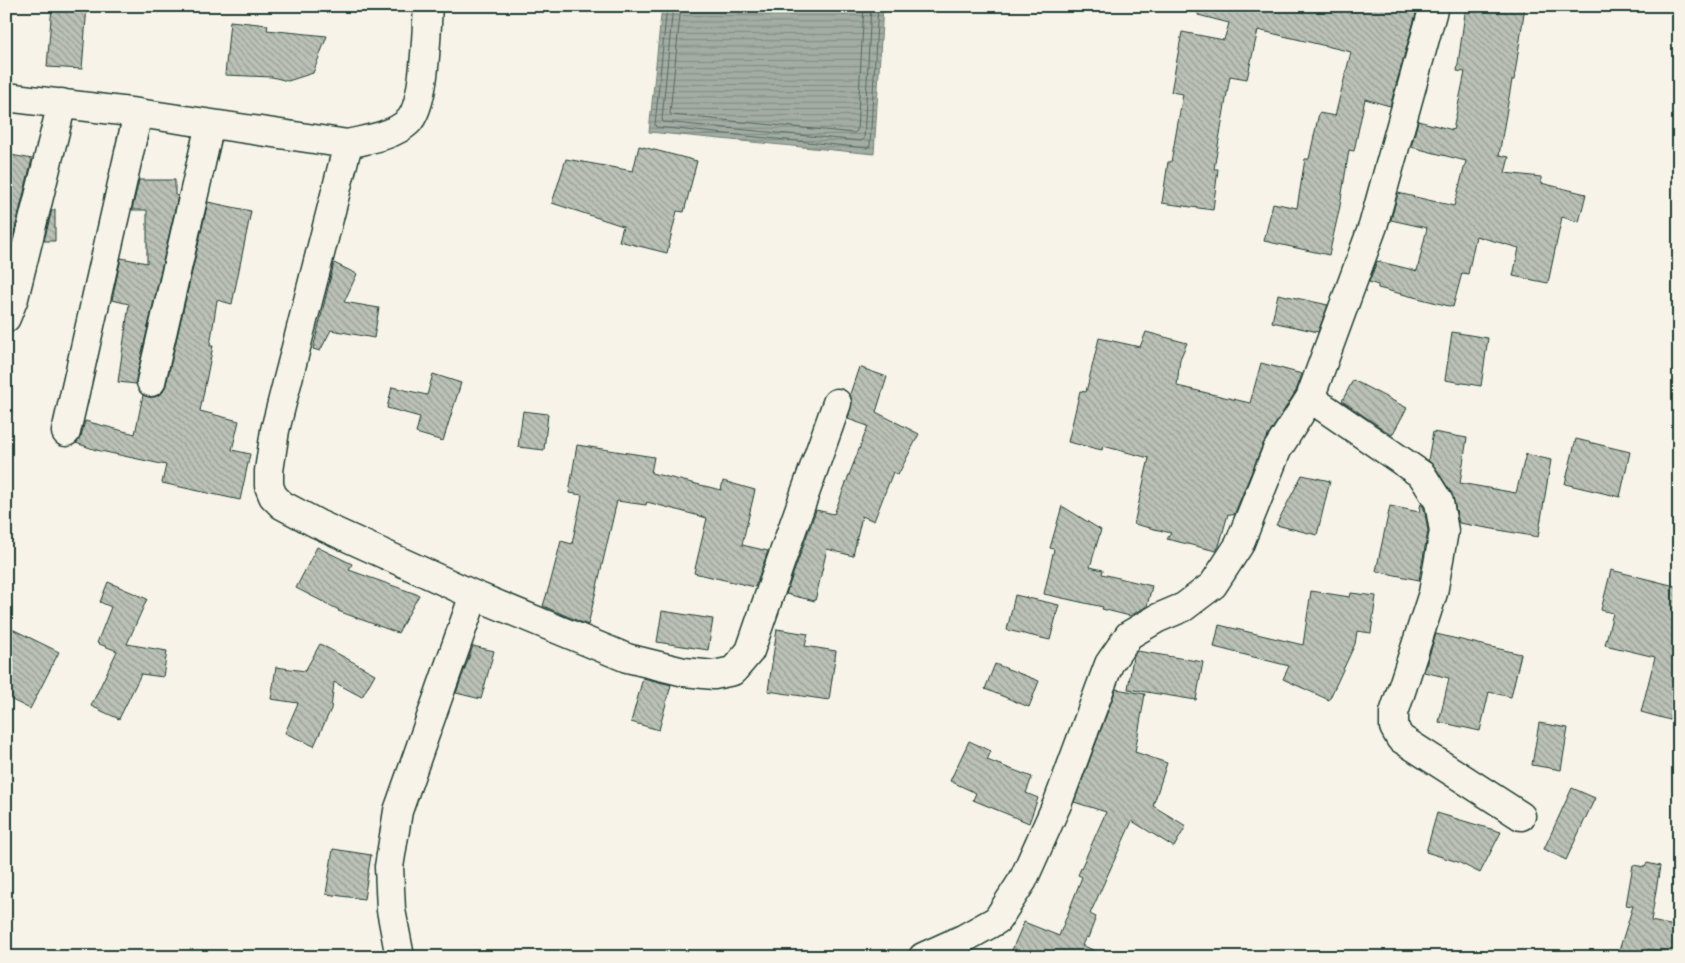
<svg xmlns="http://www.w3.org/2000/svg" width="1685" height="963" font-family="'Shantell Sans',sans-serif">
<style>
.water{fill:url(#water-rules);stroke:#6f8077}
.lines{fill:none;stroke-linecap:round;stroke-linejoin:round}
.shore{stroke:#546a60;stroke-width:1}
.building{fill:url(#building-back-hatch);stroke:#1f3d34}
.minor-casing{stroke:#1f3d34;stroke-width:31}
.minor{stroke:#f7f3e8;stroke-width:28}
</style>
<defs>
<pattern id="water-rules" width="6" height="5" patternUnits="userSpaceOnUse" patternTransform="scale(1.25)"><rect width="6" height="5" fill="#a4ada3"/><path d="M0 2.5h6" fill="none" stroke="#858e86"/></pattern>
<pattern id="building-back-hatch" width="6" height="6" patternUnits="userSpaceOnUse" patternTransform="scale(1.25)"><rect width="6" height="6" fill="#bbc1b6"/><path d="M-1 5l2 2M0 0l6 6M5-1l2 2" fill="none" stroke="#979e95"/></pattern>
</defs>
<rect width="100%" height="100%" fill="#f7f3e8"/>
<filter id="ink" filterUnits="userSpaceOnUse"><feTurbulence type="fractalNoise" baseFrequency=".02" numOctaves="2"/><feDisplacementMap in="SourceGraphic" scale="10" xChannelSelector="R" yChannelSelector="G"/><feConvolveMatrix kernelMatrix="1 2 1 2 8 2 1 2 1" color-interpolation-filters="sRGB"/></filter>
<g filter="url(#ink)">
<!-- water -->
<path class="water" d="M 662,6 L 883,6 L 874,154 L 649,132 Z"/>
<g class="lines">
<!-- shore -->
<path class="shore" d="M 667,6 L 655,125 L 656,127 L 867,148 L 870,146 L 878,6
M 673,6 L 662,119 L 663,122 L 861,141 L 864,139 L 871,6
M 681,6 L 670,113 L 671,115 L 854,133 L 857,131 L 864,6"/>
</g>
<!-- building -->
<path class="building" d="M 52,6 L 87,6 L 82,69 L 47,67 Z
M 1199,6 L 1400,6 L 1417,10 L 1390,106 L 1365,99 L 1354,151 L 1349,150 L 1340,206 L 1329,255 L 1264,241 L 1273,203 L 1297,208 L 1305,159 L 1309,159 L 1319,113 L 1335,116 L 1351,52 L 1339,49 L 1258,30 L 1247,79 L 1230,76 L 1214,169 L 1218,169 L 1213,210 L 1162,203 L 1168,162 L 1171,162 L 1183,94 L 1171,92 L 1182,32 L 1224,40 L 1229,23 L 1198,15 Z
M 1466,6 L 1525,6 L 1514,80 L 1512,80 L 1499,155 L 1509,157 L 1505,173 L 1541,177 L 1541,183 L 1586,194 L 1579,222 L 1562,217 L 1548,283 L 1513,276 L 1519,248 L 1476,236 L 1468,274 L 1462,273 L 1453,307 L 1378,288 L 1378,285 L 1369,282 L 1377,261 L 1417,271 L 1427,228 L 1391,220 L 1398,193 L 1454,206 L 1466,161 L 1411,147 L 1418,121 L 1453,130 L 1465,72 L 1457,71 Z
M 230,21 L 268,25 L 267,30 L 327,36 L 313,73 L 288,81 L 272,77 L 225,75 Z
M 639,146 L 697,161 L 684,212 L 677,211 L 667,253 L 619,241 L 623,226 L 552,203 L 566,159 L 633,171 Z
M 6,154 L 32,159 L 11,245 L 6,244 Z
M 139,180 L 175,180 L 175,195 L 178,196 L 136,379 L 136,384 L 118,382 L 129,304 L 112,300 L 121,258 L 147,263 L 147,210 L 132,210 Z
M 208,202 L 251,211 L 232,304 L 217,300 L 210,346 L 213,346 L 200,411 L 239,421 L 232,450 L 250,454 L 240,500 L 162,483 L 166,465 L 96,450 L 76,443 L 81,436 L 85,421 L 135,434 L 143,395 L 148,397 L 155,397 L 163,392 L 166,385 Z
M 55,209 L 55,241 L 44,241 L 52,210 Z
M 334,263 L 357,274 L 344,302 L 379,308 L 374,338 L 331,330 L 320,351 L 313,349 Z
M 1278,294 L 1328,305 L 1318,332 L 1272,322 Z
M 1146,332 L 1187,343 L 1180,359 L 1177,386 L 1250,403 L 1261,363 L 1302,374 L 1296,391 L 1263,444 L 1234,515 L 1228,514 L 1219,546 L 1216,551 L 1167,539 L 1171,533 L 1134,524 L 1149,458 L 1103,446 L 1102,450 L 1068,442 L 1080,391 L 1086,392 L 1099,338 L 1140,347 Z
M 1452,332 L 1488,338 L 1481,386 L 1445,380 Z
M 859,367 L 887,377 L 876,412 L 919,434 L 898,475 L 893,472 L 874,521 L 862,516 L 853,556 L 827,549 L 815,601 L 786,594 L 816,510 L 834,514 L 868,426 L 848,419 L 852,401 L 850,394 Z
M 433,374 L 461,383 L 443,441 L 416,433 L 420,417 L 387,408 L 392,387 L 427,395 Z
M 1353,380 L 1407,408 L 1392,435 L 1342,401 Z
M 523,411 L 548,414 L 544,450 L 518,447 Z
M 1433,432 L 1467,438 L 1460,483 L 1516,493 L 1526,454 L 1551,460 L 1538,537 L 1459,523 L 1452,494 L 1435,467 L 1428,460 Z
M 1576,439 L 1630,452 L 1620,497 L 1565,484 Z
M 577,445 L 654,457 L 651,473 L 721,490 L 723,481 L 755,490 L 742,545 L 768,551 L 755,587 L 694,573 L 707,518 L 647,502 L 646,505 L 617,501 L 588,625 L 543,606 L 551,580 L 561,541 L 572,544 L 582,495 L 569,493 Z
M 1302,475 L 1330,481 L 1317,535 L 1276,525 Z
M 1421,503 L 1424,508 L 1428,531 L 1419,580 L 1376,571 L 1390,506 L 1419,512 Z
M 1062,506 L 1101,530 L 1090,567 L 1103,570 L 1102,574 L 1152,586 L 1147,606 L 1130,616 L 1102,609 L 1103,607 L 1044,594 L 1054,549 L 1050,548 Z
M 317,547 L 352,564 L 349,570 L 419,595 L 398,633 L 338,611 L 339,610 L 296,588 Z
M 1611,570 L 1679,587 L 1679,685 L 1670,720 L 1641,712 L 1655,657 L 1605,645 L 1613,613 L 1601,610 Z
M 108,582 L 147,599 L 127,644 L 167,651 L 163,677 L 141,674 L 119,719 L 91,706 L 117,651 L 97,643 L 111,607 L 100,602 Z
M 1311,591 L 1350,597 L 1351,593 L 1376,596 L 1371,633 L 1357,631 L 1355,644 L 1329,700 L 1283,679 L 1289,666 L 1214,647 L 1219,625 L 1303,645 Z
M 1015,595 L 1059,605 L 1050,640 L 1007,630 Z
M 662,611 L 713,619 L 708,650 L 657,642 Z
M 6,626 L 59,652 L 30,709 L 6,697 Z
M 777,629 L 808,634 L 805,646 L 836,651 L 829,700 L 768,691 Z
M 1436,634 L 1521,654 L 1511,697 L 1489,692 L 1480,731 L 1439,722 L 1449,678 L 1424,672 Z
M 320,644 L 375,674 L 362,697 L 334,682 L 331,709 L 314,746 L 285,733 L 298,703 L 271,699 L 276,667 L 305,671 Z
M 473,646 L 494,651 L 481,699 L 456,693 Z
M 1137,651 L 1203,662 L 1196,700 L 1128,689 L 1133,657 Z
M 995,664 L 1039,681 L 1029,707 L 985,689 Z
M 643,678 L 671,685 L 659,730 L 631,722 Z
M 1116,689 L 1145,694 L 1135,752 L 1167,763 L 1153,806 L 1186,826 L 1174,847 L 1132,821 L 1090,914 L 1096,917 L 1088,938 L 1086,937 L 1082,945 L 1108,957 L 1009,957 L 1024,922 L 1059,936 L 1082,877 L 1078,875 L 1106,812 L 1074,802 Z
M 1539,723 L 1568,728 L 1561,770 L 1532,765 Z
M 969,741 L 991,751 L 987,760 L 1032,777 L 1026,793 L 1038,798 L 1029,823 L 973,800 L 976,793 L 950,781 Z
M 1572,788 L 1595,798 L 1566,860 L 1544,849 Z
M 1437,813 L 1501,832 L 1480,873 L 1458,862 L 1426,852 Z
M 333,849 L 371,855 L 364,899 L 326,894 Z
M 1647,863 L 1660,866 L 1651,921 L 1679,927 L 1679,956 L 1648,949 L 1646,957 L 1617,957 L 1633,906 L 1626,905 L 1633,865 L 1645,867 Z"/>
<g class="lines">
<defs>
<path id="minor" d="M 6,97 L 138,113 L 348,144 C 368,139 393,136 408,122 C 426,105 426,32 428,6
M 348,144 L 275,430 L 269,471 L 269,486 L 273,496 L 282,505 L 318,524 L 474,595 L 627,658 L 684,672 L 714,675 L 733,671 L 750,651 L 782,558 L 837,403
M 6,318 L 14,298 L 62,103
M 151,382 L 210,124
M 1310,398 L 1422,475 L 1439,502 L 1444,531 L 1433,593 L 1394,713 L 1394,727 L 1400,738 L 1521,816
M 66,432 L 138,113
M 400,957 L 391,910 L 389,867 L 398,811 L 474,595
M 923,957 L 963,939 L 997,920 L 1023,880 L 1058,802 L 1109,664 L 1129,635 L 1158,618 L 1184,607 L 1213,585 L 1239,545 L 1277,450 L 1310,398 L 1373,226 L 1434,6"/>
</defs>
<!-- minor casing -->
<use href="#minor" class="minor-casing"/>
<!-- minor -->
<use href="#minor" class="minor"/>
</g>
</g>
<!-- margin -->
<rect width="1685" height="963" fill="none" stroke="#f7f3e8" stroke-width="25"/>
<rect x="12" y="12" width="1660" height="938" fill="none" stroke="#1f3d34" stroke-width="2" filter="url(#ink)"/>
</svg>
